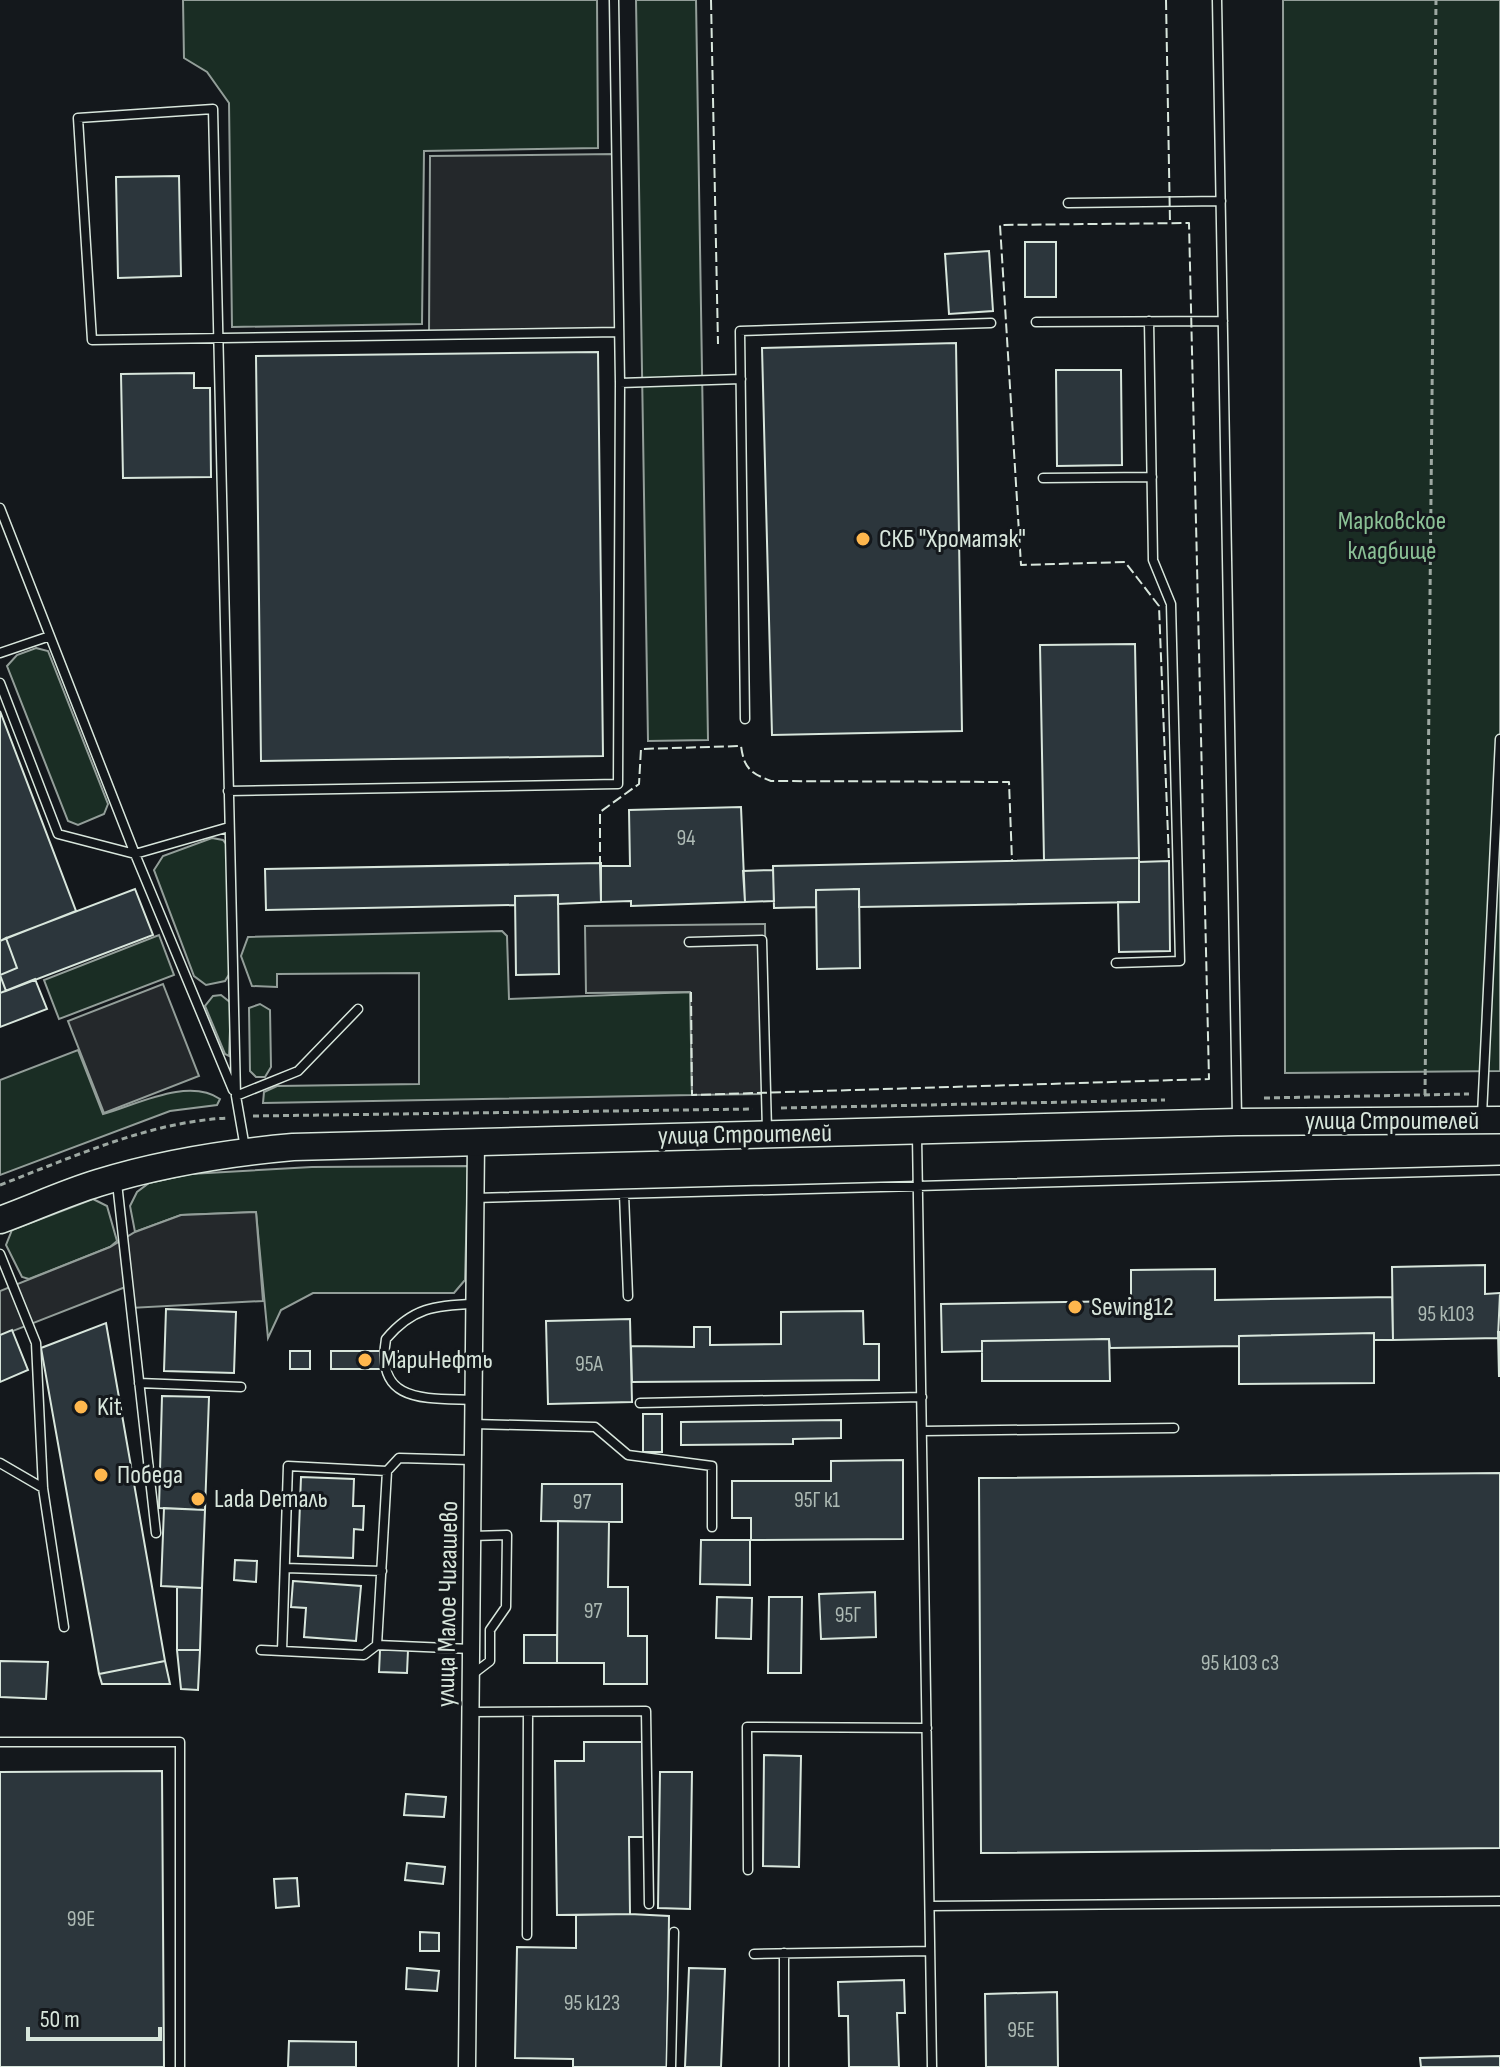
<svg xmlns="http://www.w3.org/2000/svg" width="1500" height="2067" font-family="'Sofia Sans Condensed',sans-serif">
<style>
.green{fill:#1a2d24;stroke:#939e99;stroke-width:2}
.parking{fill:#24282b;stroke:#939e99;stroke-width:2}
.building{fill:#2c363c;stroke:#d8e6dc;stroke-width:2}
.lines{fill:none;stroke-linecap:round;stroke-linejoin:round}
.lane-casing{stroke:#d8e6dc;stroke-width:11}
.street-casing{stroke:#d8e6dc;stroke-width:19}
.primary-casing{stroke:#d8e6dc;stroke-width:29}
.path{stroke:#9da8a2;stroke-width:3;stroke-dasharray:6 4;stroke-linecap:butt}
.lane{stroke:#14181c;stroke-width:8}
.street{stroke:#14181c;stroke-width:16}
.primary{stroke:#14181c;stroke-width:26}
.fence{stroke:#d8e6dc;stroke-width:2;stroke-dasharray:10 4;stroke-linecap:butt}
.poi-dot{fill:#ffb74d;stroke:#14181c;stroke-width:3}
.labels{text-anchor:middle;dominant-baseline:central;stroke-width:6;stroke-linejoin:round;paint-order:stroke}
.number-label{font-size:22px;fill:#adbab4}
.park-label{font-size:26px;fill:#8ac095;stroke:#14181c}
.poi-label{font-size:26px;fill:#d8e6dc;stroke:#14181c;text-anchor:start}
.street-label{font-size:26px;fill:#d8e6dc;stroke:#14181c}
</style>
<rect width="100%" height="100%" fill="#14181c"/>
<!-- green -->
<path class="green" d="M 183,0 L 597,0 L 598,148 L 424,151 L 422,324 L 232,327 L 229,103 L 207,72 L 184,58 Z
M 636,0 L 696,0 L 708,740 L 648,741 Z
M 1283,0 L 1500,0 L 1500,1071 L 1285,1073 Z
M 36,648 L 48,651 L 108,804 L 104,814 L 78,825 L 68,821 L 7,666 L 17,655 Z
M 212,838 L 223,840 L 228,846 L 230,973 L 225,981 L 206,985 L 194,976 L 154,870 L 163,856 Z
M 502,931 L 507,936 L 509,999 L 691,992 L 692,1095 L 263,1103 L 264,1092 L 277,1086 L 419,1084 L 419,973 L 277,974 L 277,987 L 252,986 L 241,956 L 248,937 Z
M 159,935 L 174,975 L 59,1019 L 44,980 Z
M 221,995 L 231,1003 L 229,1056 L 225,1054 L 205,1006 L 213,996 Z
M 260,1004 L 270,1010 L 271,1067 L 265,1077 L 256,1077 L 250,1071 L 249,1008 Z
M 78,1050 L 103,1114 C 136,1105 188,1077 220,1099 L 217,1105 L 170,1111 L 0,1175 L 0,1080 Z
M 468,1166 L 465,1280 L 454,1293 L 313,1293 L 281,1310 L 268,1338 L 256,1212 L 181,1215 L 135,1232 L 130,1206 L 137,1192 L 149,1183 L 190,1174 L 312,1167 Z
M 93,1199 L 107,1206 L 117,1241 L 110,1247 L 29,1279 L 22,1277 L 6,1245 L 12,1230 Z"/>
<!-- parking -->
<path class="parking" d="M 616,154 L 618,332 L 429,335 L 430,156 Z
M 765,924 L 767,1094 L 692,1095 L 690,992 L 586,993 L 585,926 Z
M 163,984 L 199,1076 L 104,1113 L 68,1021 Z
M 256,1212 L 263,1301 L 130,1308 L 128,1286 L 0,1336 L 0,1291 L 110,1247 L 135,1232 L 181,1215 Z"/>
<!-- building -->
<path class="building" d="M 179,176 L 181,276 L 118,278 L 116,177 Z
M 1025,242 L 1056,242 L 1056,297 L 1025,297 Z
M 989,251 L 993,311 L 949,314 L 945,254 Z
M 956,343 L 962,731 L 772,735 L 762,348 Z
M 598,352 L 603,756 L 261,761 L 256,356 Z
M 1056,370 L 1121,370 L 1122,465 L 1057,466 Z
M 194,373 L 194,388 L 210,388 L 211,477 L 123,478 L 121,374 Z
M 1135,644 L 1139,858 L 1044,860 L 1040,645 Z
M 0,711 L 76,911 L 0,941 Z
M 741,807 L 745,902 L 631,906 L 631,901 L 601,902 L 600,866 L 630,866 L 629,810 Z
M 1139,858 L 1139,902 L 859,907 L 859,889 L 816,890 L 816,907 L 774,908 L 773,866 Z
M 1169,861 L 1170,951 L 1119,952 L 1118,902 L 1139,902 L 1139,862 Z
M 601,863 L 601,902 L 558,904 L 558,895 L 515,896 L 515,905 L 266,910 L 265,869 Z
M 773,870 L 774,901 L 745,902 L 743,871 Z
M 135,889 L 153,935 L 6,991 L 0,975 L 17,968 L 6,938 Z
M 859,889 L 860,968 L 817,969 L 816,890 Z
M 558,895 L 559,974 L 516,975 L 515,896 Z
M 6,938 L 17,968 L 0,975 L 6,991 L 0,993 L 0,941 Z
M 35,979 L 47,1009 L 0,1027 L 0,993 Z
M 1485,1265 L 1485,1294 L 1500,1293 L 1498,1338 L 1393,1340 L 1392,1267 Z
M 1215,1269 L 1215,1300 L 1392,1297 L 1393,1340 L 1374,1340 L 1374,1333 L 1239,1336 L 1239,1346 L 1110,1348 L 1109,1339 L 982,1341 L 982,1351 L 942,1352 L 941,1304 L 1131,1301 L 1131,1270 Z
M 166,1309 L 236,1312 L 234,1373 L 164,1371 Z
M 863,1311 L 864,1344 L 879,1344 L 879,1380 L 632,1382 L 631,1346 L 694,1347 L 694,1327 L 710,1327 L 710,1345 L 781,1344 L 781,1312 Z
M 630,1319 L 632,1402 L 548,1404 L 546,1321 Z
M 106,1323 L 165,1661 L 99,1674 L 41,1348 Z
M 12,1330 L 28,1370 L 0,1382 L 0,1335 Z
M 1498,1332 L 1500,1332 L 1500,1376 L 1499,1376 Z
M 1374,1333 L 1374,1383 L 1239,1384 L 1239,1336 Z
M 1109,1339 L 1110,1381 L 982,1381 L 982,1341 Z
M 290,1351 L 310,1351 L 310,1369 L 290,1369 Z
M 331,1351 L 398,1351 L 398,1369 L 331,1369 Z
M 162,1396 L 209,1397 L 205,1510 L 159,1508 Z
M 643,1414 L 662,1414 L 662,1452 L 643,1452 Z
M 841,1420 L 841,1438 L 793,1439 L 793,1444 L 681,1445 L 681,1422 Z
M 903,1460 L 903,1539 L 751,1540 L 751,1518 L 732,1518 L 732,1481 L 831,1481 L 831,1461 Z
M 1500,1473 L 1500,1848 L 981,1853 L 979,1478 Z
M 301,1477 L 354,1479 L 353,1506 L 364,1506 L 363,1530 L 354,1529 L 353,1558 L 298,1556 Z
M 542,1484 L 622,1484 L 622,1522 L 541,1521 Z
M 164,1508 L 205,1510 L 202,1588 L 161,1586 Z
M 558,1521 L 609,1522 L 608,1587 L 628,1587 L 628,1636 L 647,1636 L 647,1684 L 604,1684 L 604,1663 L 557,1663 Z
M 701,1540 L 750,1540 L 750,1585 L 700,1584 Z
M 235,1560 L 257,1561 L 256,1582 L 234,1580 Z
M 293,1581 L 361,1586 L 356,1641 L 304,1637 L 306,1608 L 291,1607 Z
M 177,1587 L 202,1588 L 200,1650 L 177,1650 Z
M 875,1592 L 876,1637 L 821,1639 L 819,1594 Z
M 717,1597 L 752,1598 L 751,1639 L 716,1638 Z
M 769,1597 L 802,1597 L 801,1673 L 768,1673 Z
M 524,1635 L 557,1635 L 557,1663 L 524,1663 Z
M 177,1650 L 200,1650 L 198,1690 L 181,1689 Z
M 380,1650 L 408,1650 L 407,1673 L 379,1672 Z
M 0,1661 L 48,1662 L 46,1699 L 0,1697 Z
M 165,1661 L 170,1684 L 102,1684 L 99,1674 Z
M 584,1742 L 642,1742 L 644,1837 L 629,1837 L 630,1914 L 557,1915 L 555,1761 L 584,1761 Z
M 764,1755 L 801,1756 L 799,1867 L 763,1866 Z
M 162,1771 L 164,2067 L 0,2067 L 0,1772 Z
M 660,1772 L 692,1772 L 690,1909 L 658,1908 Z
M 406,1794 L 446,1797 L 444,1817 L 404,1815 Z
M 407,1863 L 445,1867 L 443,1884 L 405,1880 Z
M 297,1878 L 299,1906 L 276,1908 L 274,1879 Z
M 630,1914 L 669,1916 L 667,2067 L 573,2067 L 573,2059 L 515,2058 L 517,1947 L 576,1948 L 576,1915 Z
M 420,1932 L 439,1933 L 439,1951 L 420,1951 Z
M 407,1968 L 439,1971 L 437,1991 L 406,1989 Z
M 689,1968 L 725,1969 L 721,2067 L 685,2067 Z
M 904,1980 L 905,2013 L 897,2013 L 899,2067 L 849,2067 L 848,2016 L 839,2016 L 838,1982 Z
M 1057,1992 L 1058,2067 L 986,2067 L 985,1994 Z
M 289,2041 L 356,2042 L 356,2067 L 288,2067 Z
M 1500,2056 L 1500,2067 L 1421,2067 L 1420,2058 Z"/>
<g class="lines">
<defs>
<path id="lane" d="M 1217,0 L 1237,1117
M 1068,203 L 1221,201
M 1036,322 L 1223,321
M 620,383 L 741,379
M 1043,478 L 1152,477
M 0,508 L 135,854 L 233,1090
M 0,653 L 50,636
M 0,683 L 58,834 L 135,854 L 229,827
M 745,719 L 740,331 L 991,323
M 228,791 L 618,784 L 620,383 L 614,0
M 689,942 L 762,940 L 767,1130
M 1116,963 L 1180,961 L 1171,604 L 1153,560 L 1149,321
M 236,1096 L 298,1071 L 358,1009
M 1482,1115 L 1500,739
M 917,1136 L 932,2067
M 245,1148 L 236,1096 L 213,109 L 78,118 L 92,340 L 618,332
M 117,1183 L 156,1533
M 624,1194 L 628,1296
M 475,1198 L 1500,1170
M 0,1254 L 36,1343 L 43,1488 L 64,1627
M 139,1383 L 241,1387
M 474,1400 C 425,1398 375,1404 386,1339 C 412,1308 435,1305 474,1304
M 640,1403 L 922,1397
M 473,1424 L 595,1427 L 628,1455 L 712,1466 L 712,1527
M 923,1431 L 1174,1428
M 0,1463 L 43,1488
M 472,1536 L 507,1535 L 506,1607 L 490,1630 L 490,1661 L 473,1674
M 285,1568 L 382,1571
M 377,1645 L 471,1649
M 261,1650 L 364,1655 L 377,1645 L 387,1471 L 399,1458 L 472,1460
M 282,1651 L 288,1466 L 387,1471
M 471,1712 L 646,1711 L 649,1904
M 0,1742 L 180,1742 L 180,2067
M 748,1870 L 747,1727 L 927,1728
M 930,1906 L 1500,1901
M 527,1935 L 528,1712
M 754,1954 L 930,1951
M 671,2067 L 674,1932
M 784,2067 L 784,1953"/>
<path id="street" d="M 467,2067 L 476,1141"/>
<path id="primary" d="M 0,1220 C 33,1208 65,1193 98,1183 C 162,1163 227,1153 293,1147 L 1237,1122 L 1500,1120"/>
</defs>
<!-- lane casing -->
<use href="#lane" class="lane-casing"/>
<!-- street casing -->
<use href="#street" class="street-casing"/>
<!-- primary casing -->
<use href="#primary" class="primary-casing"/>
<!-- path -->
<path class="path" d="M 1425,1095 L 1436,0
M 1264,1098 L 1469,1094
M 781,1108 L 1165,1100
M 253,1116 L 753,1109
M 0,1185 C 73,1157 151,1121 229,1118"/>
<!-- lane -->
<use href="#lane" class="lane"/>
<!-- street -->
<use href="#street" class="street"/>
<!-- primary -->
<use href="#primary" class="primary"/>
<!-- fence -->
<path class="fence" d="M 711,0 L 718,344
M 1166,0 L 1170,223
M 600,866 L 600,812 L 639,784 L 641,749 L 741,746 C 744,768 750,773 771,781 L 1009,782 L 1012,861
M 691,992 L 692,1095 L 1209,1079 L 1189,223 L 1000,225 L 1021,565 L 1125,562 L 1159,606 L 1169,861"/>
</g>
<!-- markers -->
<g class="poi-dot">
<circle cx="863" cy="539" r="8"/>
<circle cx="1075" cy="1307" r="8"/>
<circle cx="365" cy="1360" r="8"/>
<circle cx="81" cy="1407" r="8"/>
<circle cx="101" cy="1475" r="8"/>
<circle cx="198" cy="1499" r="8"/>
</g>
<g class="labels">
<!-- number labels -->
<g class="number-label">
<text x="686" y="838">94</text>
<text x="1446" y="1314">95 к103</text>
<text x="589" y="1364">95А</text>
<text x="817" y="1500">95Г к1</text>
<text x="582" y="1502">97</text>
<text x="593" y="1611">97</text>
<text x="848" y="1615">95Г</text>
<text x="1240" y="1663">95 к103 с3</text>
<text x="81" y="1919">99Е</text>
<text x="592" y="2003">95 к123</text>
<text x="1021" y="2030">95Е</text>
</g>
<!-- park labels -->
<g class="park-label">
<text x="1392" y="521">Марковское<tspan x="1392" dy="30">кладбище</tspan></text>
</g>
<!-- poi labels -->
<g class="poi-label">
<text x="879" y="539">СКБ "Хроматэк"</text>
<text x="1091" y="1307">Sewing12</text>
<text x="381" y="1360">МариНефть</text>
<text x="97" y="1407">Kit</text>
<text x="117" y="1475">Победа</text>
<text x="214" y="1499">Lada Dеталь</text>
</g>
<!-- street labels -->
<g class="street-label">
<text x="1392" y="1121">улица Строителей</text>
<text transform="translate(745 1135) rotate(-1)">улица Строителей</text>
<text transform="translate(448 1604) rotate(-89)">улица Малое Чигашево</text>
</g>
</g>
<!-- scale -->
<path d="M28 2027v12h132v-12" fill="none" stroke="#d8e6dc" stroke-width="4"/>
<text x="40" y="2027" font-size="24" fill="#d8e6dc" stroke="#14181c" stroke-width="6" paint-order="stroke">50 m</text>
</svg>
